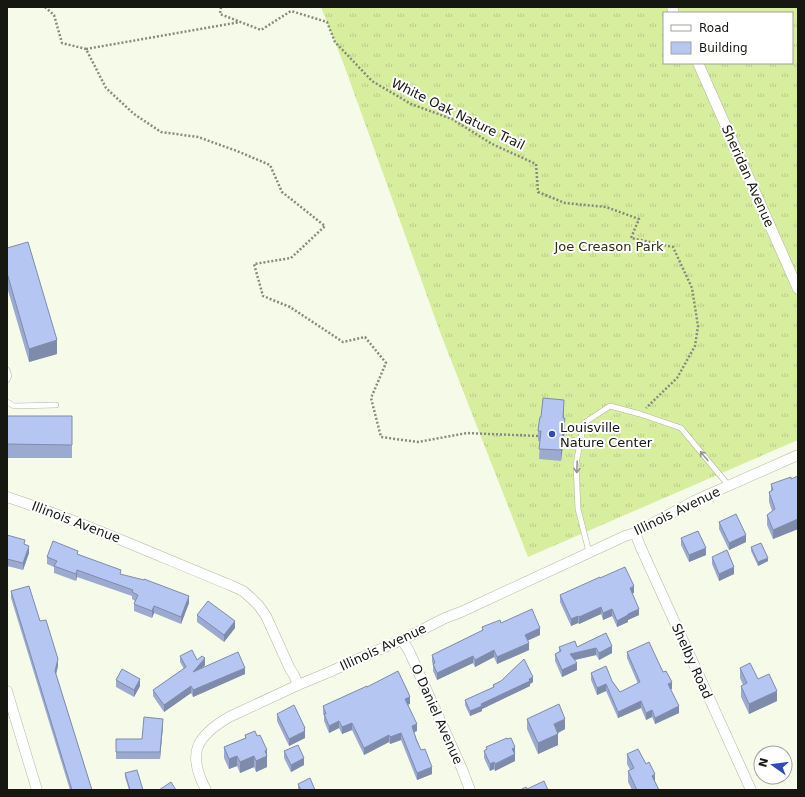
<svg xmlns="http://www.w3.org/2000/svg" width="805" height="797" font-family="'DejaVu Sans',sans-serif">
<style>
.grass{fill:url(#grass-tufts);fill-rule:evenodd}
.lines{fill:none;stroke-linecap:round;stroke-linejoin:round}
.lane-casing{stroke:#b1b7a5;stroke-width:6}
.street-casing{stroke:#b1b7a5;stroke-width:11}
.path{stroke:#878b7e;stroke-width:2.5;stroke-dasharray:2 2;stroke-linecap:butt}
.lane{stroke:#fff;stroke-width:5}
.street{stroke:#fff;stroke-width:10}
.wall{fill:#9caad1}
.shaded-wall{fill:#7f8baa}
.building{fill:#b5c6f3;stroke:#7f8baa}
.oneway{stroke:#969793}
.poi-dot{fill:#314abb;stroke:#fff;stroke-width:1.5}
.labels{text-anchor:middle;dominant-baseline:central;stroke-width:4;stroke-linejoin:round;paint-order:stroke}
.street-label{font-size:13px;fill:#151710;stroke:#fff}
.park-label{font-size:13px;fill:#2a320f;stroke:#fff}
.poi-label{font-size:13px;fill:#151710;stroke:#fff;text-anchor:start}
</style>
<defs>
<pattern id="grass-tufts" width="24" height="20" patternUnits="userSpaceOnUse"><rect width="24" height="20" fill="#d8ee9f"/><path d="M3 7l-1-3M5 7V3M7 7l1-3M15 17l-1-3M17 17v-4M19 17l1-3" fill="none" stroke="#b8cb88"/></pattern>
</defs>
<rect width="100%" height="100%" fill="#f5fbe8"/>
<!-- grass -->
<path class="grass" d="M 321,7 L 798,7 L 798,440 L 528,557 L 440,332 L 344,65 ZM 664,13 L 792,13 L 792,63 L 664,63 Z"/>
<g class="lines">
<defs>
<path id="lane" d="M 7,370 L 9,376 L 7,380
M 7,402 L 14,406 L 56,405
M 589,552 L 578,509 L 576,464 L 584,423 L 610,406 L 640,414 L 681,428 L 729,486"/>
<path id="street" d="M 672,7 L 674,13
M 698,63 L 798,289
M 7,497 C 83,522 156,555 230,585 L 243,591 L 251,598 L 259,606 L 266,616 L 290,669 L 294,675 L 298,685
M 635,533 L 641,548 L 751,790
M 402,640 L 409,651 L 462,769 L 470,790
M 7,691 L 37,790
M 206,790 C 187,754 195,737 229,717 L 298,685 L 327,673 L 385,647 L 402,640 L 445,618 L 461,612 L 625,536 L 635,533 L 694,501 L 798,455"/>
</defs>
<!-- lane casing -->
<use href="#lane" class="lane-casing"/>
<!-- street casing -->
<use href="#street" class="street-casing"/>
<!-- path -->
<path class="path" d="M 45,7 L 54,15 L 62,43 L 86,49 L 106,88 L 134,114 L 161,132 L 198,137 L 237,151 L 270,165 L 282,192 L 325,226 L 291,258 L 254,264 L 263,296 L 290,307 L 343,342 L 365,337 L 386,363 L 371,398 L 381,437 L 418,442 L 467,433 L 539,436
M 221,7 L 220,14 L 261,30 L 291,11 L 327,22 L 335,42 L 372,81 L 411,104 L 452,119 L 492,144 L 536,164 L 538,192 L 565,203 L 606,207 L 639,219 L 631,238 L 673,247 L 692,288 L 698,326 L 695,346 L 677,378 L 646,408
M 86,49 L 240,22
M 564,438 L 574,439"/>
<!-- lane -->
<use href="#lane" class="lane"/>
<!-- street -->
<use href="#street" class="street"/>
</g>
<!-- wall -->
<path class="wall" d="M 7,248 L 57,354 L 29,362 L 7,287 Z
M 564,410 L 564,418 L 565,429 L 561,461 L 539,459 L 540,441 L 538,441 L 538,431 L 541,417 Z
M 7,416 L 72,416 L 72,458 L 7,458 Z
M 798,476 L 798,529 L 773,539 L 767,525 L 767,515 L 772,511 L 769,502 L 769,492 L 771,491 L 771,484 L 791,479 Z
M 719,522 L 746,542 L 729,550 L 719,529 Z
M 7,535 L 29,553 L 23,570 L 7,566 Z
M 681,538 L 706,555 L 689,562 L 681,545 Z
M 751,547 L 768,561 L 758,566 L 751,551 Z
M 78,554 L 121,575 L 189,603 L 181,624 L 154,613 L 152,618 L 134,611 L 134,604 L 135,601 L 132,599 L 132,596 L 77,577 L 76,581 L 54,573 L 54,567 L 47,564 L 47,557 Z
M 712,557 L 734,574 L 719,581 L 712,564 Z
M 600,578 L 634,593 L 632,593 L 639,615 L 628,620 L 628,622 L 617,627 L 612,616 L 603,620 L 601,614 L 579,624 L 578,623 L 571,626 L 560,602 L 560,595 Z
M 11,591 L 40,621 L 58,666 L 56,674 L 92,790 L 70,790 L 11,598 Z
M 197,615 L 235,628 L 224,642 L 197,622 Z
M 501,623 L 540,635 L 528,640 L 529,650 L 497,664 L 494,657 L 475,667 L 473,663 L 437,680 L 433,671 L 433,665 L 432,662 L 432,655 L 482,631 L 482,627 Z
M 606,633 L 612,653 L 599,660 L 596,655 L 575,660 L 577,670 L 562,677 L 555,661 L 555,654 L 559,652 L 559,647 L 577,647 Z
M 627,652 L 672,689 L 671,689 L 679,713 L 655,724 L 652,717 L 646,720 L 641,708 L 618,718 L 606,691 L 597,695 L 591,680 L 591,673 L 612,681 L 620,692 L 638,684 L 627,658 Z
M 180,656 L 197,660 L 205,665 L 202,668 L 245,674 L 193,697 L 191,693 L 164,712 L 153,696 L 153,690 L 184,669 L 180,662 Z
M 740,668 L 758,679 L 777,701 L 749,714 L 741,697 L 741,686 L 743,685 L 740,678 Z
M 116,680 L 140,686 L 134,697 L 116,687 Z
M 501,681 L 533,682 L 530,684 L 530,686 L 482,709 L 482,711 L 470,716 L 465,705 L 465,700 L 493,688 L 493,685 Z
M 367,687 L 408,694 L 410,704 L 408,704 L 417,731 L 414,732 L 421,750 L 432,774 L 417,780 L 401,740 L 390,744 L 389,742 L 364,755 L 352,730 L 342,734 L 339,728 L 329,733 L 324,721 L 324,716 L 323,713 L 323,706 Z
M 277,714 L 305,728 L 305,738 L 289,746 L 277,721 Z
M 527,719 L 565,729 L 558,733 L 558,745 L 538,754 L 527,729 Z
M 163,725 L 160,759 L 116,759 L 116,739 L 142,739 Z
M 245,735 L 257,736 L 267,755 L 267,767 L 256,772 L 254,767 L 240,773 L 237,766 L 229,769 L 224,758 L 224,747 L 245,738 Z
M 507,739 L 515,747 L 515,761 L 495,771 L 494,769 L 490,771 L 484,758 L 484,751 L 486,749 L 486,747 Z
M 284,751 L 304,765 L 291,772 L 284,758 Z
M 627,754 L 655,781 L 659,790 L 632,790 L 628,782 L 628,771 L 630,770 L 627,764 Z
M 125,773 L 143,790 L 129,790 L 125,777 Z
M 298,784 L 315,790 L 298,790 Z"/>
<!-- shaded-wall -->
<path class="shaded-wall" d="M 57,340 L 57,354 L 29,362 L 29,349 Z
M 564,400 L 564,410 L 563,428 L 563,418 Z
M 565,418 L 565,429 L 561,461 L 561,450 Z
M 798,519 L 798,529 L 773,539 L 773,530 Z
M 746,535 L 746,542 L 729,550 L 729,543 Z
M 29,546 L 29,553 L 23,570 L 23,563 Z
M 706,548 L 706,555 L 689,562 L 689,555 Z
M 768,558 L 768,561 L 758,566 L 758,562 Z
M 734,567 L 734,574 L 719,581 L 719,574 Z
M 77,570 L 77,577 L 76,581 L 76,574 Z
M 634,586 L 634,593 L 630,595 L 630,588 Z
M 189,596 L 189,603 L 181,624 L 181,617 Z
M 154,606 L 154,613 L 152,618 L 152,611 Z
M 601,607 L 601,614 L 579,624 L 579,617 Z
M 612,609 L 612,616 L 603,620 L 603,613 Z
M 639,609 L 639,615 L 628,620 L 628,622 L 617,627 L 617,621 L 628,614 Z
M 578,616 L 578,623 L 571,626 L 571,619 Z
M 235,621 L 235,628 L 224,642 L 224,635 Z
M 540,628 L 540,635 L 525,642 L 525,635 Z
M 529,643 L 529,650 L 497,664 L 497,657 Z
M 612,646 L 612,653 L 599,660 L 599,653 Z
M 596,648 L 596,655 L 570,661 L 570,654 Z
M 494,650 L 494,657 L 475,667 L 475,660 Z
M 473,656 L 473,663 L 437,680 L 437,673 Z
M 205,658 L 205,665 L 193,679 L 193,672 Z
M 58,659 L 58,666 L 55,678 L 55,671 Z
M 577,663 L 577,670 L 562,677 L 562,670 Z
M 245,668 L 245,674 L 193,697 L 193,690 Z
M 533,677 L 533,682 L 530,684 L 530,686 L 482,709 L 482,711 L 470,716 L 470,711 L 481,704 Z
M 140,679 L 140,686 L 134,697 L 134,690 Z
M 672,682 L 672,689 L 668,690 L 668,684 Z
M 606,684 L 606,691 L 597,695 L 597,688 Z
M 191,686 L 191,693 L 164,712 L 164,705 Z
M 777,691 L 777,701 L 749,714 L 749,704 Z
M 408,692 L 408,697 L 410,697 L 410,704 L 405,706 L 405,699 Z
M 641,701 L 641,708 L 618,718 L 618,712 Z
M 679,706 L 679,713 L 655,724 L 655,718 Z
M 652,710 L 652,717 L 646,720 L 646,713 Z
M 163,719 L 163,725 L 160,759 L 160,752 Z
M 565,719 L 565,729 L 554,735 L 554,724 Z
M 339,721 L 339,728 L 329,733 L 329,726 Z
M 352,723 L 352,730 L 342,734 L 342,727 Z
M 417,724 L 417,731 L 412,733 L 412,726 Z
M 305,728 L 305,738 L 289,746 L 289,739 Z
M 401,733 L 401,740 L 390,744 L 390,737 Z
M 558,734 L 558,745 L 538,754 L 538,743 Z
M 389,735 L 389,742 L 364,755 L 364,748 Z
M 515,747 L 515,754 L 512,756 L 512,749 Z
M 267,750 L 267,767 L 256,772 L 256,761 L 265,751 Z
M 515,754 L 515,761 L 495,771 L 495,764 Z
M 237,756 L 237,766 L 229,769 L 229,759 Z
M 254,756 L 254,767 L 240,773 L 240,762 Z
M 304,758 L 304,765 L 291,772 L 291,765 Z
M 494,762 L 494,769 L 490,771 L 490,764 Z
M 432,767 L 432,774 L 417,780 L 417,773 Z
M 655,774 L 655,785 L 652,776 Z"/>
<!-- building -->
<path class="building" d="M 28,242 L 57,340 L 29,349 L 7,273 L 7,248 Z
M 543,398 L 564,400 L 563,418 L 565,418 L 561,450 L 539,449 L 541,431 L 538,431 L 539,423 L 540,417 L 541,417 Z
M 7,416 L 72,416 L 72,445 L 7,444 Z
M 798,476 L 798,519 L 773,530 L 767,515 L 775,509 L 769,492 L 773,490 L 771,484 L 791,477 L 791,479 Z
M 736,514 L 746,535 L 729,543 L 719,522 Z
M 698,531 L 706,548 L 689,555 L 681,538 Z
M 7,535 L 25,540 L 24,544 L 29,546 L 23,563 L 7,559 Z
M 53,541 L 78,551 L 77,554 L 121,570 L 120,574 L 144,580 L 144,579 L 189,596 L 181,617 L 154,606 L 152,611 L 134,604 L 138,595 L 132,592 L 133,590 L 77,570 L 76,574 L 54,566 L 57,561 L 47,557 Z
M 761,543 L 768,558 L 758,562 L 751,547 Z
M 727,550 L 734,567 L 719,574 L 712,557 Z
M 625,567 L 634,586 L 630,588 L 639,609 L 628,614 L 628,615 L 617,621 L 612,609 L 603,613 L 601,607 L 579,617 L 578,616 L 571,619 L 560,595 L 600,577 L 600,578 Z
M 29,586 L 40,621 L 46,620 L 58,659 L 55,671 L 92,790 L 72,790 L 11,591 Z
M 208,601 L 235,621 L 224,635 L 197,615 Z
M 532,609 L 540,628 L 525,635 L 529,643 L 497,657 L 494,650 L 475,660 L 473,656 L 437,673 L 433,664 L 435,663 L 432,655 L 483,630 L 482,627 L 500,620 L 501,623 Z
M 606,633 L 612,646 L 599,653 L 596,648 L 570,654 L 577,663 L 562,670 L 555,654 L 561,651 L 559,647 L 575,641 L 577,647 Z
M 649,642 L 663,672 L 666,671 L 672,682 L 668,684 L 679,706 L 655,718 L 652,710 L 646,713 L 641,701 L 618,712 L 606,684 L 597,688 L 591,673 L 606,666 L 612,681 L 620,692 L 640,682 L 627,652 Z
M 192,650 L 197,660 L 202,656 L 205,658 L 193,672 L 238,652 L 245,668 L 193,690 L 191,686 L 164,705 L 153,690 L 186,667 L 180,656 Z
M 524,659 L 533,677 L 529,679 L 530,681 L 481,704 L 482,706 L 470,711 L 465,700 L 494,687 L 493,685 L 501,681 Z
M 750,663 L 758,679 L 769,674 L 777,691 L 749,704 L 741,686 L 747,683 L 740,668 Z
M 122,669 L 140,679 L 134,690 L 116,680 Z
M 398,671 L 408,692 L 410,697 L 405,699 L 417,724 L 412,726 L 416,739 L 421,750 L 425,749 L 432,767 L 417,773 L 401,733 L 390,737 L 389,735 L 364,748 L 352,723 L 342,727 L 339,721 L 329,726 L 324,714 L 326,714 L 323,706 L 367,686 L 367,687 Z
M 559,704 L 565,719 L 554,724 L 558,734 L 538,743 L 527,719 Z
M 294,705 L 305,728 L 304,728 L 305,731 L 289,739 L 277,714 Z
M 144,717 L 163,719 L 160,752 L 116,752 L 116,739 L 142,739 Z
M 255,731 L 257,736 L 260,735 L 267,750 L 265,751 L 267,756 L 256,761 L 254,756 L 240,762 L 237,756 L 229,759 L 224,747 L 246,738 L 245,735 Z
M 507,738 L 507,739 L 511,738 L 515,747 L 512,749 L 515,754 L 495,764 L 494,762 L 490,764 L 484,751 L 487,749 L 486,747 Z
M 298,745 L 304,758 L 291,765 L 284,751 Z
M 638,749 L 646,764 L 649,762 L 655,774 L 652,776 L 659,790 L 637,790 L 628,771 L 634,768 L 627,754 Z
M 137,770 L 143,790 L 130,790 L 125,773 Z
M 310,778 L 315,790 L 301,790 L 298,784 Z
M 544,781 L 548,790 L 520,790 L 526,787 L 527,789 Z
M 171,782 L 176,790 L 159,790 Z"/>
<!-- one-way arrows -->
<defs><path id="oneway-shaft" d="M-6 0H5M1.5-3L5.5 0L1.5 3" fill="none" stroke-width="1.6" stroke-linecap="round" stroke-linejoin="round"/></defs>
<g class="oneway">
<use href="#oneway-shaft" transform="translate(704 456) rotate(-130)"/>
<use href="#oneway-shaft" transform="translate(577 467) rotate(92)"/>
</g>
<!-- markers -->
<circle class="poi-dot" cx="552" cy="434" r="4"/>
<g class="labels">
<!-- street labels -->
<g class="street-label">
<text transform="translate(458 114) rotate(26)">White Oak Nature Trail</text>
<text transform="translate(748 176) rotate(66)">Sheridan Avenue</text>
<text transform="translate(677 511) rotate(-26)">Illinois Avenue</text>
<text transform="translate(76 522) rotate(21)">Illinois Avenue</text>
<text transform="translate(383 647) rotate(-25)">Illinois Avenue</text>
<text transform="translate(692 661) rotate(66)">Shelby Road</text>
<text transform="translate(437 714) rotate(66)">O Daniel Avenue</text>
</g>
<!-- park labels -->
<g class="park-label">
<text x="609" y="246">Joe Creason Park</text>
</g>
<!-- poi labels -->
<g class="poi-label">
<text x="560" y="427">Louisville<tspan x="560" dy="15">Nature Center</tspan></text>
</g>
</g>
<!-- border -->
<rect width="805" height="797" fill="none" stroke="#151710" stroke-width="16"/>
<!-- legend -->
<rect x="663" y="12" width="130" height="52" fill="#ffffff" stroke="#a1a29f"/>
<rect x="671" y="25" width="20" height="6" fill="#ffffff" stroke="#a1a29f"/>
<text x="699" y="32" font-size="12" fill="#151710">Road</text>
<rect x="671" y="42" width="20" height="12" fill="#b5c6f3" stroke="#a1a29f"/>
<text x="699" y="52" font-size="12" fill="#151710">Building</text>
<!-- north arrow -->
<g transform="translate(773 765) rotate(284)"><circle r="19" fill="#ffffff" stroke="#a1a29f"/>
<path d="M0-3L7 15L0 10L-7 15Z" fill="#314abb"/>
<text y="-6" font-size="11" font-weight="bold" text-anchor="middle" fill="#151710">N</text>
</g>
</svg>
